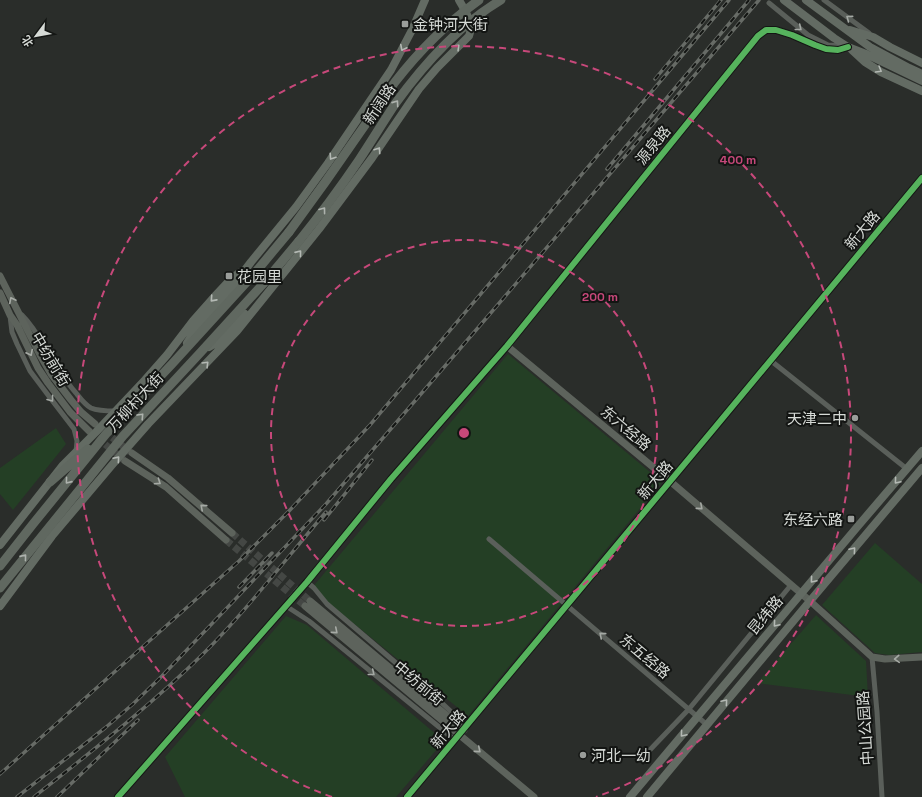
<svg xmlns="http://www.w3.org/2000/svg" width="922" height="797" font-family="'Space Grotesk','Noto Sans SC',sans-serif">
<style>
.green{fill:#243f25}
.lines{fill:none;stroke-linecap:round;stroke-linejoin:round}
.secondary-tunnel{stroke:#444744;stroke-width:7;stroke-dasharray:7 3.5;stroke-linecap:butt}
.street{stroke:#5a5f5a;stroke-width:5}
.secondary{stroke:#5d635c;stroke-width:7}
.primary{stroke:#636b63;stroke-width:8}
.highway{stroke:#606860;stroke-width:9}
.rail-casing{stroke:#676b66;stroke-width:3.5}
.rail{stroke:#131513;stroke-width:2;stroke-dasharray:6;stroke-linecap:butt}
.highway-bridge{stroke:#606860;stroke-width:9}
.cycleway-casing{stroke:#131513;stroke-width:8}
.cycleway{stroke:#56b35d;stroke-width:6}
.oneway{stroke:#a4a9a4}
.oneway2{stroke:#b4b9b4}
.oneway3{stroke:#adb2ad}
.oneway4{stroke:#a6aaa5}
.ring{fill:none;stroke:#c7487a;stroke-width:2;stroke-dasharray:7 5}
.poi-dot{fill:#9a9d9a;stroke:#131513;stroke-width:1.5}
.labels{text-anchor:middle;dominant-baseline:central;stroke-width:4;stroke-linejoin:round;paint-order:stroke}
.poi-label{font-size:15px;fill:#d6dad6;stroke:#131513;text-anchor:start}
.street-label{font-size:15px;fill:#d6dad6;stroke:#131513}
.centre{fill:#c7487a;stroke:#131513;stroke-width:2}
.ring-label{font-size:12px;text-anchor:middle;font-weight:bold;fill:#c7487a;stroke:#131513;stroke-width:4;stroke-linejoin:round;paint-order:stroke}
</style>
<rect width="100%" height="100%" fill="#2a2d2a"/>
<!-- green -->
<path class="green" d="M 508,354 L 662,482 L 468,716 L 311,589 Z
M 56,428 L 66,444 L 13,510 L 0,494 L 0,468 Z
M 875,543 L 922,584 L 922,652 L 889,655 L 875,653 L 822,605 Z
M 816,615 L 866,661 L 868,697 L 757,683 Z
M 286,616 L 307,625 L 444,741 L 396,797 L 185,797 L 165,757 Z"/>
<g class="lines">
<!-- secondary-tunnel -->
<path class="secondary-tunnel" d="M 89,431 L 124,460
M 104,431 L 130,452
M 232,533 L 310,601
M 226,540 L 305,606"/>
<!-- street -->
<path class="street" d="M 824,0 L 869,33
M 769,3 L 808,35 L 828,45 L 844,46
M 22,315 C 37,330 43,346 54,363 C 61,373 68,384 76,393 C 80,398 85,405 91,408 C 98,411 108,411 116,411
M 10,316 L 12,332 L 17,344 L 30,371 L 51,399 L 74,429 L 77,441 L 76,452
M 770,360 L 907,469
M 489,539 L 706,724
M 307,582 L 314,588 L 327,604 L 430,692 L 459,719 L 463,727
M 286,606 L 309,621 L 455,740
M 872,657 L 877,712 L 882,797
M 646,754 L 689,709 L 791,585"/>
<!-- secondary -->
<path class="secondary" d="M 0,276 L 40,355 L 51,374 L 71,400 L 81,412 L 95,424
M 0,293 L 10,315 L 17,325 L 38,368 L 48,383 L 70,412 L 89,431
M 507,346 L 671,482 L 810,601 L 872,657 L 885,659 L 922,657
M 132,453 L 168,478 L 232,533
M 125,461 L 166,487 L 226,540
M 310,601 L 464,730
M 305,606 L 534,797
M 118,797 L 307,582 L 391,479 L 507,346 L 758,36 L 766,30 L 776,30 L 792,35 L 815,45 L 826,49 L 838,50 L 848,47
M 407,797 C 580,592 750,384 922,178"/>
<!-- primary -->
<path class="primary" d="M 784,0 L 834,38 L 848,47 L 866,54 L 922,81
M 806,0 L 870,47 L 909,68 L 922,74
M 850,30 L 873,37 L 890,47 L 922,63
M 852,50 L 865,62 L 881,72 L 922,91
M 187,343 L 194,332 L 229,291 L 251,262 L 296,207 L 328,163 L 391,70 L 412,30 L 425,0
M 209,347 L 214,344 L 245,314
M 0,545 L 63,465 L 96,432 L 145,380 L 167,355 L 193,321 L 216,295 L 230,280 L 239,273
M 0,606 L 52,536 L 112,465 L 148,424 L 237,331 L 319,229 L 372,158 L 419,89 L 437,68 L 469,36 C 474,23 465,11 459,0
M 630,797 L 858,526 L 922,451
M 647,797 L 810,601 L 922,468"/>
<!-- highway -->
<path class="highway" d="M 50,482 L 88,449
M 0,566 L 33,524 L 106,434 L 172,364 L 254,274 L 289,232
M 0,588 L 123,436 L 200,353 L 263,284 L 299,241"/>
<defs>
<path id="rail" d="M 655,79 L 721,0
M 607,169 L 749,0
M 324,520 L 372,460
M 239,587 L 272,553
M 0,774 L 239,561 L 289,511 L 370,425 L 729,0
M 17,797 L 105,728 L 133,704 L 162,676 L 326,504 L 489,315 L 759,0
M 34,797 C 92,751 150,706 203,654 C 247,610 285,560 326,512
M 57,797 L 138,720"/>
</defs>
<!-- rail casing -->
<use href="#rail" class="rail-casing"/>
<!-- rail -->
<use href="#rail" class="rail"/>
<!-- highway-bridge -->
<path class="highway-bridge" d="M 289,232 L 326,181 L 395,82 C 419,51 447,23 479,0
M 299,241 C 320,215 340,188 359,160 C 371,142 383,122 395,104 C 424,64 459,25 501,0"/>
<defs>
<path id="cycleway" d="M 118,797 L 307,582 L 391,479 L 507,346 L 758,36 L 766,30 L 776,30 L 792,35 L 815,45 L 826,49 L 838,50 L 848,47
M 407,797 C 580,592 750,384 922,178"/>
</defs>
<!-- cycleway casing -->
<use href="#cycleway" class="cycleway-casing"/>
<!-- cycleway -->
<use href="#cycleway" class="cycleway"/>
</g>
<!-- one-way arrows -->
<defs><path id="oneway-chevron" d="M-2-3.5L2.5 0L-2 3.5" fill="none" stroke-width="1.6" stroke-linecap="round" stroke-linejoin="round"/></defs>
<g class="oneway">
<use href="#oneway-chevron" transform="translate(849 18) rotate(-143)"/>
<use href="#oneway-chevron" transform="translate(799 28) rotate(39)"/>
<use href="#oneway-chevron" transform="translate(51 399) rotate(53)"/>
<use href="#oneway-chevron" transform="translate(602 635) rotate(-140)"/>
<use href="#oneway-chevron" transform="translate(372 673) rotate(39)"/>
</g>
<g class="oneway2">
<use href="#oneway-chevron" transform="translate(457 47) rotate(-45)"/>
<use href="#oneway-chevron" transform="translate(403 48) rotate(117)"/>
<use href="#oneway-chevron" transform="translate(879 70) rotate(30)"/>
<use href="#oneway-chevron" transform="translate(378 150) rotate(-56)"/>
<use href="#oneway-chevron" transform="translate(332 157) rotate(124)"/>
<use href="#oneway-chevron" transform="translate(299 253) rotate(-51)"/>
<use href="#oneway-chevron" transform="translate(213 299) rotate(132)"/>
<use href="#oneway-chevron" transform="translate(206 364) rotate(-45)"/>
<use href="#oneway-chevron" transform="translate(117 459) rotate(-49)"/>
<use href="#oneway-chevron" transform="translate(897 481) rotate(130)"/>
<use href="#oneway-chevron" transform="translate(853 550) rotate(-50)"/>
<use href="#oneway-chevron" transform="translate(813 580) rotate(130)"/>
<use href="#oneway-chevron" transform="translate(776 624) rotate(130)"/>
<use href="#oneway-chevron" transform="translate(725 702) rotate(-50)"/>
<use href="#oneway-chevron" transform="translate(683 734) rotate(130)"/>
</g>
<g class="oneway3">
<use href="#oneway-chevron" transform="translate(396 103) rotate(-55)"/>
<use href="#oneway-chevron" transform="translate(323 210) rotate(-53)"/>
<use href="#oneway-chevron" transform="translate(141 416) rotate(-47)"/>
<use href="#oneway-chevron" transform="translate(68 481) rotate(129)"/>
<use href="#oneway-chevron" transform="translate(24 557) rotate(-51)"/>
</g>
<g class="oneway4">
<use href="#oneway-chevron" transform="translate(12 300) rotate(-117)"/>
<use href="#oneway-chevron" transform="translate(30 353) rotate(63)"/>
<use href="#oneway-chevron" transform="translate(158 482) rotate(34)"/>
<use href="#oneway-chevron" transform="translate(203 507) rotate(-139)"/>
<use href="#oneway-chevron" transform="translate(700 507) rotate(41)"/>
<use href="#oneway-chevron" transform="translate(335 631) rotate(40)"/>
<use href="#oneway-chevron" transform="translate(897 659) rotate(176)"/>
<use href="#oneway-chevron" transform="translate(478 750) rotate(40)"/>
</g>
<!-- distance rings -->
<g class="ring">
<circle cx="464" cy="433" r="193"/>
<path d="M332 797A387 387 0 1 1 596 797"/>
</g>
<!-- markers -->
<g class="poi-dot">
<rect x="401" y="20" width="8" height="8" rx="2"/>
<rect x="225" y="272" width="8" height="8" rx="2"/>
<circle cx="855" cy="418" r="4"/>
<rect x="847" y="515" width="8" height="8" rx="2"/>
<circle cx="583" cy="755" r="4"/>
</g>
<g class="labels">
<!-- poi labels -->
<g class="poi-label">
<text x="413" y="24">金钟河大街</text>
<text x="237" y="276">花园里</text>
<text x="847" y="418" text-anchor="end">天津二中</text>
<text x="843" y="519" text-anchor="end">东经六路</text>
<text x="591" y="755">河北一幼</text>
</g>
<!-- street labels -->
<g class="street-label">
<text transform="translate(379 104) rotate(-56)">新阔路</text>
<text transform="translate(653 145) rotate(-51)">源泉路</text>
<text transform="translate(862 230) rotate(-50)">新大路</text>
<text transform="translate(51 359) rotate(59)">中纺前街</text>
<text transform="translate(135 402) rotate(-47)">万柳村大街</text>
<text transform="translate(626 428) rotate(40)">东六经路</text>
<text transform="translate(655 480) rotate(-50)">新大路</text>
<text transform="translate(765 615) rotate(-50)">昆纬路</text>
<text transform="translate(645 656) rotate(40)">东五经路</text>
<text transform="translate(419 683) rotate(40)">中纺前街</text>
<text transform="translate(865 728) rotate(-94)">中山公园路</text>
<text transform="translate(448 729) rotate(-50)">新大路</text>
</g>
</g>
<circle cx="464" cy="433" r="6" class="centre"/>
<g class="ring-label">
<text x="738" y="164">400 m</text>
<text x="600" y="301">200 m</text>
</g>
<!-- north arrow -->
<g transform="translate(36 36) rotate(238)" stroke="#131513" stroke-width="3" paint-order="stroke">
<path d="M0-3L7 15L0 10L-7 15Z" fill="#d6dad6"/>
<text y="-6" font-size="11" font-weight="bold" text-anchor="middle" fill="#d6dad6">北</text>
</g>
</svg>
